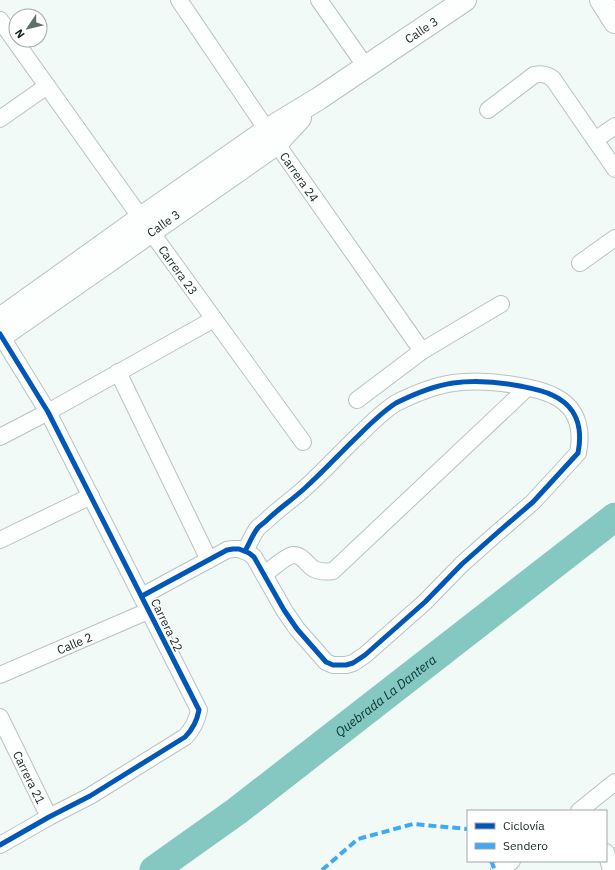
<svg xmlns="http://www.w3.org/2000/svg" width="615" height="870" font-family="'IBM Plex Sans',sans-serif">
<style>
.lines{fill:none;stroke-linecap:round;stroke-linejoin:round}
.river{stroke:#85c8c1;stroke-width:29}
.street-casing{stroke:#b8c2c1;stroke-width:18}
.secondary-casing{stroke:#b8c2c1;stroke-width:24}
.street{stroke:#fdfefe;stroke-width:16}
.secondary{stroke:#fdfefe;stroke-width:22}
.quiet{stroke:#3fa9f5;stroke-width:4;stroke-dasharray:8 4;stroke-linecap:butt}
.cycleway-casing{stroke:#fff;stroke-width:8}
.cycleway{stroke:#0057b8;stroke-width:5}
.labels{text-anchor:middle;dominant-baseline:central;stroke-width:3;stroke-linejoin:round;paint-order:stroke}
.street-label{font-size:12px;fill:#152422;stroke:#fff}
.water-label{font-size:13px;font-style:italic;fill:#04332f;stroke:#fff}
</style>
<rect width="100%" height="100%" fill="#f2faf8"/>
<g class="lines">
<!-- river -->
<path class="river" id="s1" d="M 154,870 L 237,811 L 615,517"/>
<defs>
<g id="street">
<path id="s2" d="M 179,0 L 267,130 L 422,351"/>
<path d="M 319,0 L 366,67"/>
<path id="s3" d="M 0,20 L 141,218 L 303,442"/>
<path d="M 488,110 L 534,75 C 542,73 547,74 553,79 L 615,169"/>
<path d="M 0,119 L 47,86"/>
<path d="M 595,140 L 615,126"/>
<path d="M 580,263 L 615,238"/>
<path d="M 0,334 L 48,412 L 199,710 C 197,721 193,729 185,737 L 90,796 L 49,817 L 0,845"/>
<path d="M 118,372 L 209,560"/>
<path d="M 357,400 L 422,351 L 501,304"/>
<path d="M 0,437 L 48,412 L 214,319"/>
<path d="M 0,540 L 91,496"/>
<path d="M 264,575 C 270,570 286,556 293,555 C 302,554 307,565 314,569 C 320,572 326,572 333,571 L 527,388"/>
<path d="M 142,596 L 227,550 L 233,549 L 239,549 L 249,553 L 254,557 L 284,610 L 297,629 L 326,662 L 333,665 L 346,665 L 353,663 L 365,655 L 425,602 L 462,564 L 497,533 L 533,502 L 578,453 C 583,428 577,406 552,395 C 542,390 530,388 520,386 C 499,382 475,380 453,383 C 433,386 414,394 396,403 C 382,412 371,423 359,435 C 341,452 324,471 305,488 C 292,500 278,509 266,521 C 263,524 259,526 257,529 C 252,536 249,544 245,551"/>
<path id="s4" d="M 0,675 L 148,611"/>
<path id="s5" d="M 0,717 L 49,817"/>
<path d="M 579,811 L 615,782"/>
<path d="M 606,852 L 611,870"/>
<path d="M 499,870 L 512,861"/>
</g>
<g id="secondary">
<path d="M 601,0 L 615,22"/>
<path id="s6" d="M 0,319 L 141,218 L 267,130 L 318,99 L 465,0"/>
<path id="s7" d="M 0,337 L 276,144 L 300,118"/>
</g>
</defs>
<!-- street casing -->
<use href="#street" class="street-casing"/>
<!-- secondary casing -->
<use href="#secondary" class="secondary-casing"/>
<!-- street -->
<use href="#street" class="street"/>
<!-- secondary -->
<use href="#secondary" class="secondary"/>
<!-- quiet -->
<path class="quiet" d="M 491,861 L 495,870
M 322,870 L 358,839 L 413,824 L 468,829"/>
<defs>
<path id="cycleway" d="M 0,334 L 48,412 L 199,710 C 197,721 193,729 185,737 L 90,796 L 49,817 L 0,845
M 142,596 L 227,550 L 233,549 L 239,549 L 249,553 L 254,557 L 284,610 L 297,629 L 326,662 L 333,665 L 346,665 L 353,663 L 365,655 L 425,602 L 462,564 L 497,533 L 533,502 L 578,453 C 583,428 577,406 552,395 C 542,390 530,388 520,386 C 499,382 475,380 453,383 C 433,386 414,394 396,403 C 382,412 371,423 359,435 C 341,452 324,471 305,488 C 292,500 278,509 266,521 C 263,524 259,526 257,529 C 252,536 249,544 245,551"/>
</defs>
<!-- cycleway casing -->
<use href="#cycleway" class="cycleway-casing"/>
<!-- cycleway -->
<use href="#cycleway" class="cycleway"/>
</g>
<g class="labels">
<!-- street labels -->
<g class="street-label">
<text stroke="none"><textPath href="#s6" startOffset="511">Calle 3</textPath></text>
<text stroke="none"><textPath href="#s2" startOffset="214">Carrera 24</textPath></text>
<text stroke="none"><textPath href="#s7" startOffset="199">Calle 3</textPath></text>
<text stroke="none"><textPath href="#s3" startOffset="307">Carrera 23</textPath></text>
<text transform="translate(167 625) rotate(64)">Carrera 22</text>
<text stroke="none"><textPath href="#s4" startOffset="81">Calle 2</textPath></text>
<text stroke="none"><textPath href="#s5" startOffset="67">Carrera 21</textPath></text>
</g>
<!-- water labels -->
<g class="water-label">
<text stroke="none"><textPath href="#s1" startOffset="290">Quebrada La Dantera</textPath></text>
</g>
</g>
<!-- legend -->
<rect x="467" y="810" width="140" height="52" fill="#ffffff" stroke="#a1a7a7"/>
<rect x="475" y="823" width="20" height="6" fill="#0057b8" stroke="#a1a7a7"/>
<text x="503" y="830" font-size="12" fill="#152422">Ciclovía</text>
<rect x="475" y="843" width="20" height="6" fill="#3fa9f5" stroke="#a1a7a7"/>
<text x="503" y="850" font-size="12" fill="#152422">Sendero</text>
<!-- north arrow -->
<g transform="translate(28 28) rotate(235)"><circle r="19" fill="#ffffff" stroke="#a1a7a7"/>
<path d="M0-3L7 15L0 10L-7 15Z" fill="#626f6d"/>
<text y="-6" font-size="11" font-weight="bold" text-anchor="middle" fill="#152422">N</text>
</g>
</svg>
